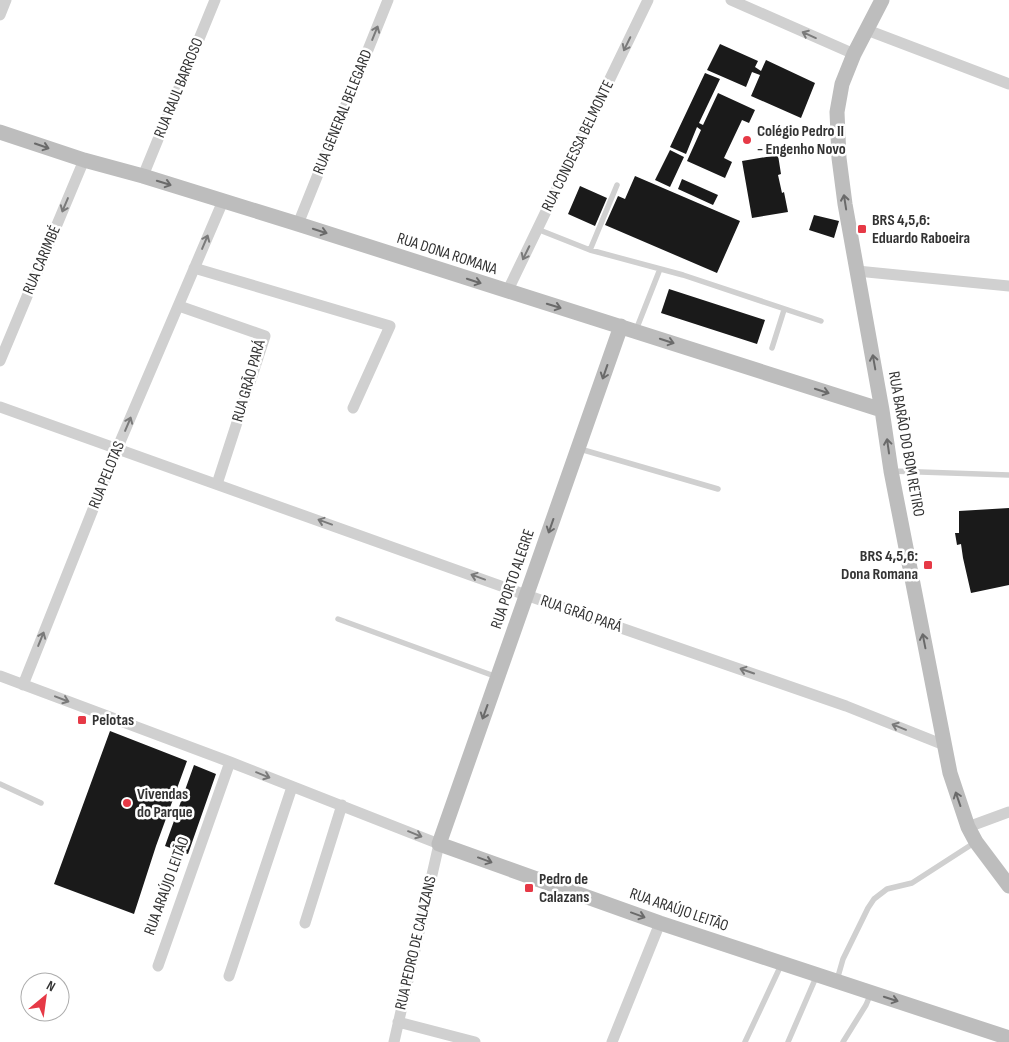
<svg xmlns="http://www.w3.org/2000/svg" width="1009" height="1042" font-family="'Sofia Sans Condensed',sans-serif">
<style>
.building{fill:#1a1a1a}
.lines{fill:none;stroke-linecap:round;stroke-linejoin:round}
.lane{stroke:#d0d0d0;stroke-width:5.5}
.street{stroke:#d0d0d0;stroke-width:11}
.secondary{stroke:#bdbdbd;stroke-width:15}
.oneway{stroke:#7a7a7a}
.oneway2{stroke:#6a6a6a}
.poi-dot{fill:#e63946;stroke:#fff;stroke-width:2}
.labels{text-anchor:middle;dominant-baseline:central;stroke-width:5;stroke-linejoin:round;paint-order:stroke}
.street-label{font-size:16px;fill:#333;stroke:#fff}
.poi-label{font-size:16px;font-weight:bold;fill:#333;stroke:#fff;text-anchor:start}
</style>
<rect width="100%" height="100%" fill="#fff"/>
<!-- building -->
<path class="building" d="M 720,44 L 758,61 L 755,67 L 761,71 L 766,60 L 815,83 L 801,118 L 751,96 L 760,75 L 752,72 L 746,87 L 707,70 Z
M 705,73 L 720,79 L 699,123 L 703,125 L 718,93 L 755,110 L 749,123 L 742,120 L 724,158 L 732,162 L 725,178 L 687,161 L 701,130 L 697,127 L 686,154 L 670,147 Z
M 670,150 L 684,157 L 670,187 L 655,180 Z
M 778,155 L 781,174 L 778,175 L 782,193 L 784,192 L 788,212 L 752,218 L 742,161 Z
M 635,176 L 740,221 L 717,273 L 605,225 L 618,196 L 625,199 Z
M 682,179 L 718,195 L 713,205 L 678,189 Z
M 580,186 L 607,198 L 595,226 L 568,214 Z
M 814,215 L 839,221 L 834,238 L 809,230 Z
M 669,289 L 765,320 L 757,344 L 661,313 Z
M 1009,508 L 1009,585 L 971,593 L 963,558 L 961,544 L 957,545 L 955,533 L 959,533 L 959,511 Z
M 110,731 L 187,761 L 156,846 L 134,914 L 54,884 Z
M 194,765 L 216,774 L 188,854 L 165,846 Z"/>
<g class="lines">
<!-- lane -->
<path class="lane" d="M 537,229 L 590,250 L 683,275 L 821,321
M 590,250 L 617,185
M 636,330 L 660,269
M 772,348 L 784,310
M 580,449 L 718,489
M 891,471 L 1009,475
M 338,619 L 497,677
M 0,784 L 41,803
M 837,980 L 843,959 L 868,908 L 874,899 L 887,889 L 912,883 L 974,843
M 745,1042 L 782,963
M 788,1042 L 817,975
M 843,1042 L 866,1005 L 871,993"/>
<!-- street -->
<path class="street" d="M 731,0 L 854,54
M 0,15 L 6,0
M 867,30 L 1009,84
M 143,176 L 215,0
M 298,224 L 388,0
M 194,268 L 390,326 L 353,408
M 857,271 L 1009,286
M 507,292 L 648,0
M 179,306 L 265,336 L 217,484
M 0,361 L 84,160
M 0,407 L 526,595 L 846,706 L 944,745
M 0,676 L 230,762 L 439,844 L 394,1042
M 23,685 L 117,449 L 223,201
M 968,827 L 1009,812
M 305,923 L 342,805
M 158,966 L 230,762
M 229,976 L 292,787
M 398,1022 L 475,1042
M 612,1042 L 660,923"/>
<!-- secondary -->
<path class="secondary" d="M 882,0 L 854,54 L 842,84 L 837,112 L 839,158 L 845,204 L 882,410 L 891,471 L 950,773 L 968,827 L 976,842 L 1009,886
M 0,132 L 84,160 L 143,176 L 298,224 L 882,410
M 621,326 L 439,844 L 660,923 L 1009,1038"/>
</g>
<!-- one-way arrows -->
<defs><path id="oneway-shaft" d="M-6 0H5M1.5-3L5.5 0L1.5 3" fill="none" stroke-width="1.6" stroke-linecap="round" stroke-linejoin="round" transform="scale(1.25)"/></defs>
<g class="oneway">
<use href="#oneway-shaft" transform="translate(375 33) rotate(-68)"/>
<use href="#oneway-shaft" transform="translate(809 35) rotate(-156)"/>
<use href="#oneway-shaft" transform="translate(627 44) rotate(116)"/>
<use href="#oneway-shaft" transform="translate(65 205) rotate(113)"/>
<use href="#oneway-shaft" transform="translate(205 242) rotate(-67)"/>
<use href="#oneway-shaft" transform="translate(526 253) rotate(116)"/>
<use href="#oneway-shaft" transform="translate(128 424) rotate(-67)"/>
<use href="#oneway-shaft" transform="translate(325 522) rotate(-160)"/>
<use href="#oneway-shaft" transform="translate(478 577) rotate(-160)"/>
<use href="#oneway-shaft" transform="translate(41 639) rotate(-68)"/>
<use href="#oneway-shaft" transform="translate(747 671) rotate(-161)"/>
<use href="#oneway-shaft" transform="translate(62 699) rotate(21)"/>
<use href="#oneway-shaft" transform="translate(899 727) rotate(-158)"/>
<use href="#oneway-shaft" transform="translate(263 775) rotate(22)"/>
<use href="#oneway-shaft" transform="translate(415 834) rotate(22)"/>
</g>
<g class="oneway2">
<use href="#oneway-shaft" transform="translate(42 146) rotate(19)"/>
<use href="#oneway-shaft" transform="translate(164 183) rotate(17)"/>
<use href="#oneway-shaft" transform="translate(845 202) rotate(-99)"/>
<use href="#oneway-shaft" transform="translate(320 231) rotate(18)"/>
<use href="#oneway-shaft" transform="translate(474 281) rotate(18)"/>
<use href="#oneway-shaft" transform="translate(554 306) rotate(17)"/>
<use href="#oneway-shaft" transform="translate(667 341) rotate(18)"/>
<use href="#oneway-shaft" transform="translate(874 362) rotate(-100)"/>
<use href="#oneway-shaft" transform="translate(605 372) rotate(109)"/>
<use href="#oneway-shaft" transform="translate(822 391) rotate(18)"/>
<use href="#oneway-shaft" transform="translate(888 446) rotate(-98)"/>
<use href="#oneway-shaft" transform="translate(551 526) rotate(109)"/>
<use href="#oneway-shaft" transform="translate(924 641) rotate(-101)"/>
<use href="#oneway-shaft" transform="translate(485 712) rotate(110)"/>
<use href="#oneway-shaft" transform="translate(958 799) rotate(-109)"/>
<use href="#oneway-shaft" transform="translate(485 860) rotate(20)"/>
<use href="#oneway-shaft" transform="translate(638 915) rotate(20)"/>
<use href="#oneway-shaft" transform="translate(891 999) rotate(18)"/>
</g>
<!-- markers -->
<g class="poi-dot">
<circle cx="747" cy="140" r="5"/>
<rect x="857" y="224" width="10" height="10" rx="2.5"/>
<rect x="923" y="560" width="10" height="10" rx="2.5"/>
<rect x="77" y="715" width="10" height="10" rx="2.5"/>
<circle cx="127" cy="803" r="5"/>
<rect x="524" y="883" width="10" height="10" rx="2.5"/>
</g>
<g class="labels">
<!-- street labels -->
<g class="street-label">
<text transform="translate(179 88) rotate(-68)">RUA RAUL BARROSO</text>
<text transform="translate(343 112) rotate(-68)">RUA GENERAL BELEGARD</text>
<text transform="translate(578 146) rotate(-64)">RUA CONDESSA BELMONTE</text>
<text transform="translate(447 254) rotate(18)">RUA DONA ROMANA</text>
<text transform="translate(42 260) rotate(-67)">RUA CARIMBÉ</text>
<text transform="translate(249 381) rotate(-74)">RUA GRÃO PARÁ</text>
<text transform="translate(906 444) rotate(80)">RUA BARÃO DO BOM RETIRO</text>
<text transform="translate(107 475) rotate(-68)">RUA PELOTAS</text>
<text transform="translate(513 579) rotate(-71)">RUA PORTO ALEGRE</text>
<text transform="translate(581 614) rotate(19)">RUA GRÃO PARÁ</text>
<text transform="translate(167 886) rotate(-70)">RUA ARAÚJO LEITÃO</text>
<text transform="translate(679 910) rotate(19)">RUA ARAÚJO LEITÃO</text>
<text transform="translate(416 943) rotate(-77)">RUA PEDRO DE CALAZANS</text>
</g>
<!-- poi labels -->
<g class="poi-label">
<text x="757" y="131">Colégio Pedro II<tspan x="757" dy="18">- Engenho Novo</tspan></text>
<text x="872" y="220">BRS 4,5,6:<tspan x="872" dy="18">Eduardo Raboeira</tspan></text>
<text x="918" y="556" text-anchor="end">BRS 4,5,6:<tspan x="918" dy="18">Dona Romana</tspan></text>
<text x="92" y="720">Pelotas</text>
<text x="137" y="794">Vivendas<tspan x="137" dy="18">do Parque</tspan></text>
<text x="539" y="879">Pedro de<tspan x="539" dy="18">Calazans</tspan></text>
</g>
</g>
<!-- north arrow -->
<g transform="translate(45 997) rotate(29)"><circle r="24" fill="#ffffff" stroke="#adadad"/>
<path d="M0-4L9 19L0 12L-9 19Z" fill="#e63946"/>
<text y="-8" font-size="14" font-weight="bold" text-anchor="middle" fill="#333333">N</text>
</g>
</svg>
